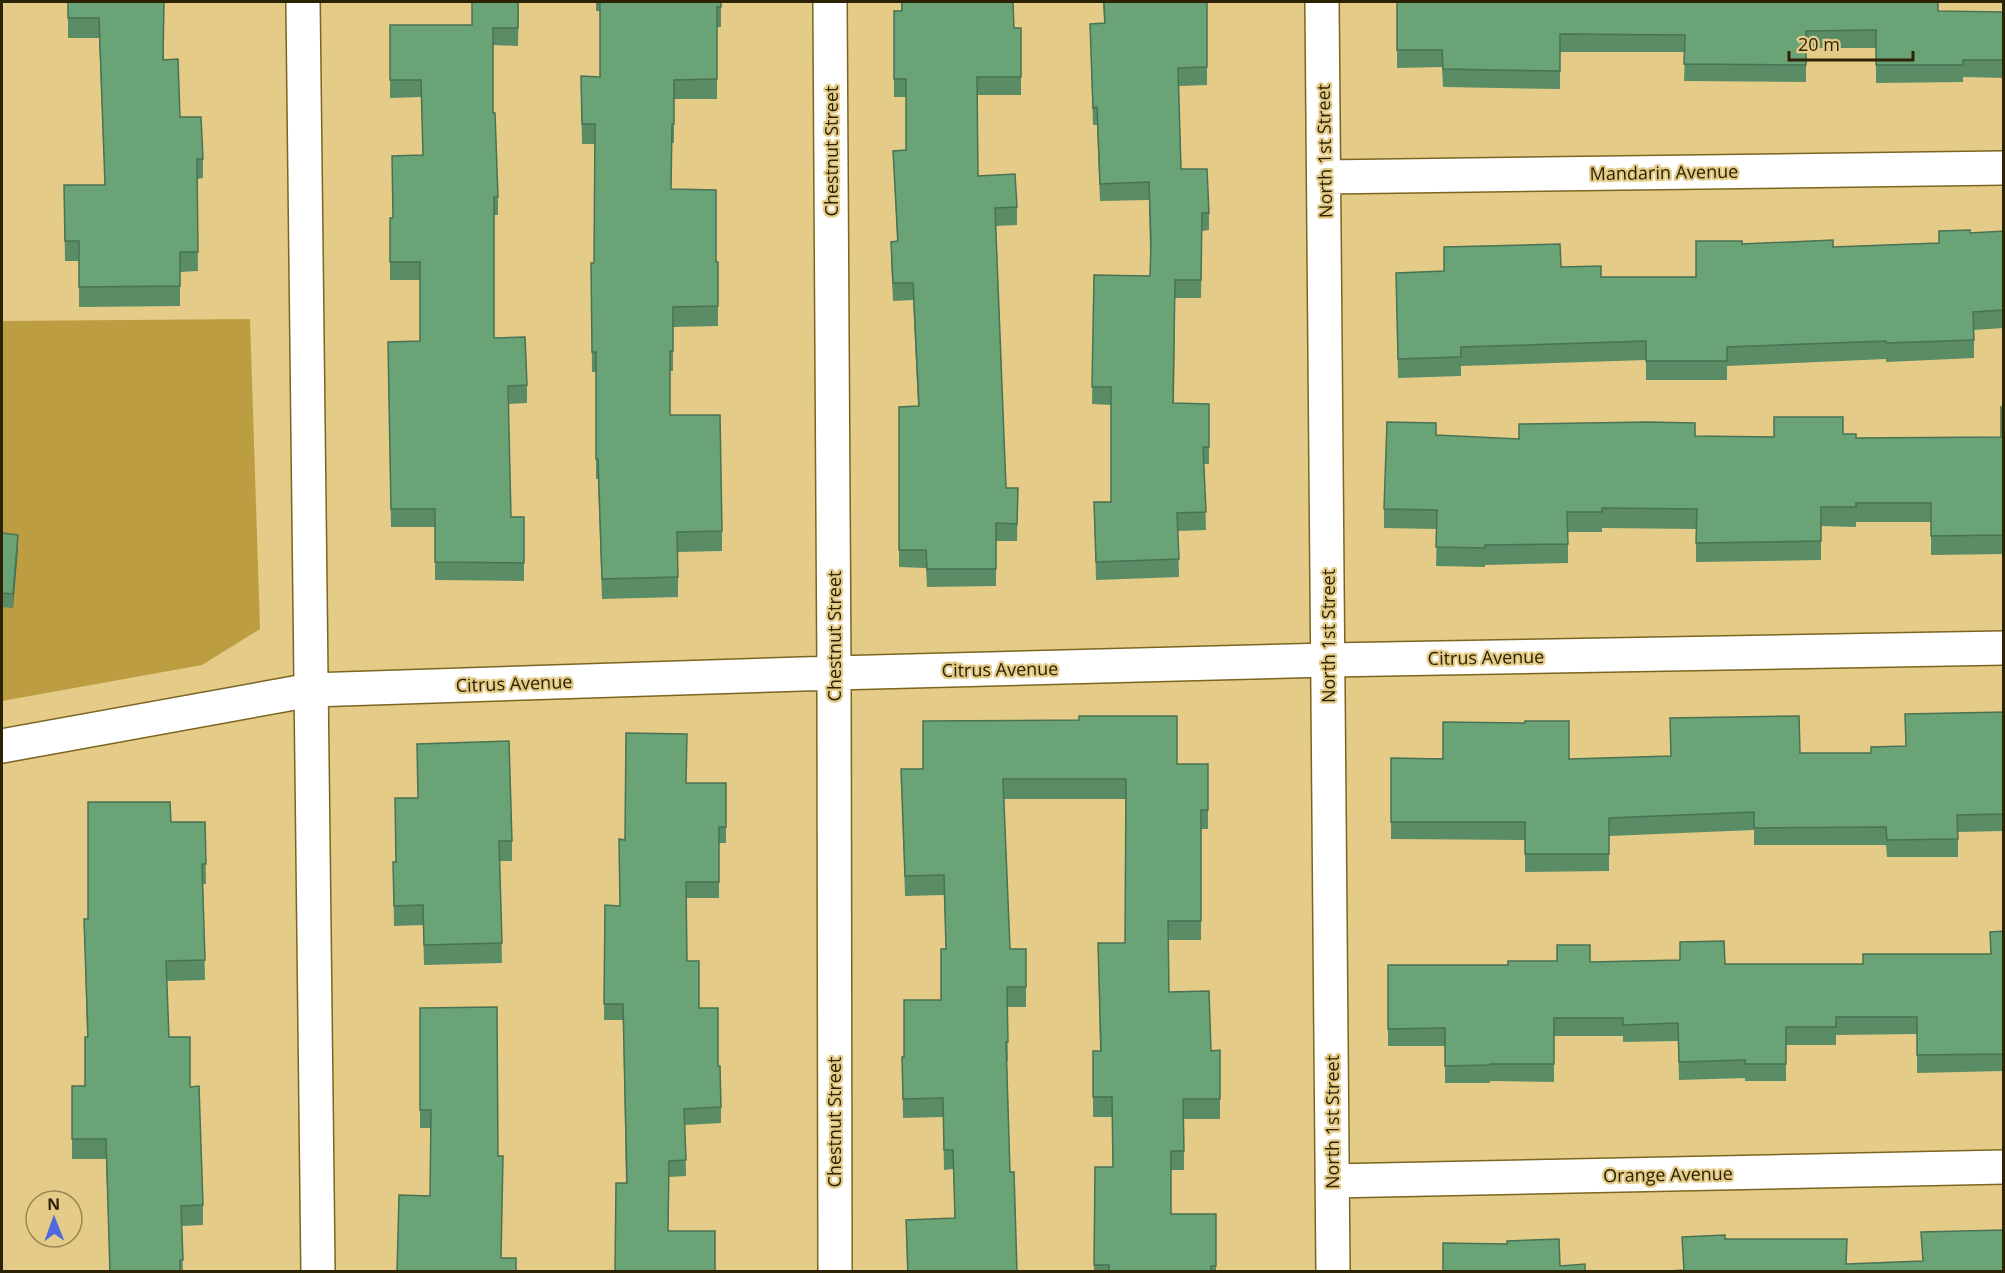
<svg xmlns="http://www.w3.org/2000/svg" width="2005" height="1273" font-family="'Open Sans',sans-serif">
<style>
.green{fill:#bc9d42}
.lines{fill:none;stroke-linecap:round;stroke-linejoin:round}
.minor-casing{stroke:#7b6520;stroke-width:36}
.minor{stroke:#fff;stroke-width:33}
.wall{fill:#5a8c65}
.shaded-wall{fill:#4a7253}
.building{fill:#69a376;stroke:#4a7253;stroke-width:1.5}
.labels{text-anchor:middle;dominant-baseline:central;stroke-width:4.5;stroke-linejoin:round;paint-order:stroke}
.street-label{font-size:18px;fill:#2c2206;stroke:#e4cc88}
</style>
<rect width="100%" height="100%" fill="#e4cc88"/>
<!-- green -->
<path class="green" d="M 250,319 L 260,629 L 202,665 L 2,701 L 2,321 Z"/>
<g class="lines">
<defs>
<path id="minor" d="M 303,2 L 318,1272
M 830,2 L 834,673 L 835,1272
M 1322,2 L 1333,1272
M 1324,177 L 2004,168
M 2,746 L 311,690 L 834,673 L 1329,660 L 2004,648
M 1332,1181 L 2004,1167"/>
</defs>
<!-- minor casing -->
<use href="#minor" class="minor-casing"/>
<!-- minor -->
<use href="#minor" class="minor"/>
</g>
<!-- wall -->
<path class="wall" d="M 68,2 L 164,2 L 164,60 L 180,117 L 203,159 L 203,178 L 197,179 L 198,271 L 180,272 L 180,306 L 79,307 L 79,261 L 65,261 L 64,185 L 105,185 L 99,38 L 68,38 Z
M 519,2 L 518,46 L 493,45 L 493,113 L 498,197 L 498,215 L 494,215 L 494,338 L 527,385 L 527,403 L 508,404 L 511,517 L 524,517 L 524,581 L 435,580 L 435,527 L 391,527 L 388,360 L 420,341 L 420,280 L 390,280 L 390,218 L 393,218 L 392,156 L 423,155 L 421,97 L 390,98 L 390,25 L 472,25 Z
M 596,2 L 721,2 L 721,27 L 717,27 L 717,99 L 674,99 L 674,143 L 672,143 L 671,189 L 716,262 L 718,262 L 718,326 L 673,327 L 673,371 L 670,371 L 670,415 L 722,531 L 722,551 L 678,552 L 678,597 L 602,599 L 598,479 L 596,479 L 596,372 L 592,372 L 591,263 L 594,263 L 595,144 L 582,144 L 581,96 L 600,77 L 600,11 L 596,11 Z
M 901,2 L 1013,2 L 1014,28 L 1021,28 L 1021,95 L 977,95 L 978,176 L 1017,207 L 1017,225 L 996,226 L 1006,488 L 1018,488 L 1017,541 L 996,541 L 996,586 L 927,587 L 926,568 L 899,567 L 899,407 L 918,406 L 913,300 L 893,301 L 891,259 L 891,242 L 897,242 L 893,151 L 906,150 L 906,97 L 894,97 L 894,11 L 901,11 Z
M 1103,2 L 1207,2 L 1207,85 L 1179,86 L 1181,169 L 1209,213 L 1209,230 L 1202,231 L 1201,298 L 1175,298 L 1174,403 L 1209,404 L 1209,464 L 1204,464 L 1206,530 L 1178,531 L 1179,577 L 1096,580 L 1094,502 L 1111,502 L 1111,405 L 1092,404 L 1094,275 L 1150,276 L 1150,252 L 1149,200 L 1100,201 L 1097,125 L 1093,125 L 1090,24 L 1104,23 Z
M 1397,2 L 2004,12 L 2004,78 L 1963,77 L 1963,82 L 1876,83 L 1876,48 L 1806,48 L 1806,82 L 1684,81 L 1685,52 L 1560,52 L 1560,89 L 1443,87 L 1442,67 L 1397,68 Z
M 1939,231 L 1970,233 L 2004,231 L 2004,328 L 1974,330 L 1974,358 L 1886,362 L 1886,359 L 1727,366 L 1727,380 L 1646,380 L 1646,360 L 1461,366 L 1461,376 L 1398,378 L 1396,273 L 1561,267 L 1601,277 L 1696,277 L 1742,244 L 1833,247 L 1939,243 Z
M 2004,407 L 2004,554 L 1931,555 L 1931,522 L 1856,522 L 1856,527 L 1821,526 L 1821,560 L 1696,562 L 1696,529 L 1602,528 L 1602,532 L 1568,532 L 1568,563 L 1485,565 L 1485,567 L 1436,566 L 1437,529 L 1384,528 L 1384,509 L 1436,436 L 1519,439 L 1695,436 L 1774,437 L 1843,434 L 1856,438 L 2001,437 Z
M 2,533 L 18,548 L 13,608 L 2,607 Z
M 2004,712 L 2004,831 L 1958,832 L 1958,857 L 1887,857 L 1886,845 L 1754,845 L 1754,830 L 1609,836 L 1609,871 L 1525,872 L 1525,840 L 1391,839 L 1391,758 L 1569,759 L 1671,756 L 1670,718 L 1800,753 L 1871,753 L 1906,746 Z
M 417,744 L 512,841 L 512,861 L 500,861 L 502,963 L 424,965 L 423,925 L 394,926 L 393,862 L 396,862 L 395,798 L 418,798 Z
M 1177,764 L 1208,764 L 1208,829 L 1201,829 L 1201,940 L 1168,940 L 1169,992 L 1211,1051 L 1220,1050 L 1220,1119 L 1184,1119 L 1184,1170 L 1171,1170 L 1171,1214 L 1216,1214 L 1216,1272 L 1094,1272 L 1095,1167 L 1113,1167 L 1112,1117 L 1093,1117 L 1093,1051 L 1100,1051 L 1098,943 L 1125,943 L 1126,799 L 1004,799 L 1010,949 L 1026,949 L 1026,1007 L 1007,1007 L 1008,1061 L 1007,1061 L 1010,1172 L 1017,1272 L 907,1272 L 906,1220 L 955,1218 L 953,1169 L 944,1170 L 943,1117 L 903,1118 L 902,1057 L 904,1057 L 941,1000 L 946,949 L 944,895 L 905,896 L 901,769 Z
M 686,783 L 726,783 L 726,843 L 719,843 L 719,898 L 686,898 L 687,961 L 699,1008 L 718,1066 L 721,1107 L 721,1123 L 685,1125 L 686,1176 L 669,1177 L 615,1272 L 626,1183 L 623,1020 L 604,1020 L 605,905 L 620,906 Z
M 205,822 L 206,884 L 203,884 L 205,980 L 167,981 L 169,1037 L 190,1087 L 203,1205 L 203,1225 L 181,1226 L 183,1272 L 110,1272 L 106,1159 L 72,1159 L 72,1086 L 85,1086 L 87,1037 L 84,919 L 88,919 Z
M 2004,931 L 2004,1071 L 1917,1073 L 1917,1034 L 1836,1035 L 1836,1045 L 1786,1045 L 1786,1081 L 1745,1081 L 1745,1078 L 1679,1080 L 1678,1041 L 1623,1042 L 1623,1036 L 1554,1036 L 1554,1082 L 1490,1081 L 1490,1083 L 1445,1083 L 1445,1046 L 1388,1046 L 1388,965 L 1508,965 L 1590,962 L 1725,964 L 1863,964 L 1990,954 L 1990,932 Z
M 420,1008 L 498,1156 L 501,1258 L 516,1272 L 430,1196 L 431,1128 L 420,1128 Z"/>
<!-- shaded-wall -->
<path class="shaded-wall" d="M 18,535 L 18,548 L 13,608 L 13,594 Z"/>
<!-- building -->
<path class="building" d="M 68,2 L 164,2 L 163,60 L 178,59 L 180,117 L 201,117 L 203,159 L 197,159 L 198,252 L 180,252 L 180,286 L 79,287 L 79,241 L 65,241 L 64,185 L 105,185 L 99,18 L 68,18 Z
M 472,2 L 518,2 L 518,28 L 493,28 L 493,113 L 495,113 L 498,197 L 494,197 L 494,338 L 525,337 L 527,385 L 508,386 L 511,517 L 524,517 L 524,563 L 435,562 L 435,509 L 391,509 L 388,342 L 420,341 L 420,262 L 390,262 L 390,218 L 393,218 L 392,156 L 423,155 L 421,80 L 390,80 L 390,25 L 472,25 Z
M 600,2 L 721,2 L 721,7 L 717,7 L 717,79 L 674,80 L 674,124 L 672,124 L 671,189 L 716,190 L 716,262 L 718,262 L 718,306 L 673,307 L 673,351 L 670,351 L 670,415 L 720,415 L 722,531 L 677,532 L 678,577 L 602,579 L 598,459 L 596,459 L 596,352 L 592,352 L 591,263 L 594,263 L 595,124 L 582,124 L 581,76 L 600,77 Z
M 902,2 L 1013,2 L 1014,28 L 1021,28 L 1021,77 L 977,77 L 978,176 L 1015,174 L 1017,207 L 995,208 L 1006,488 L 1018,488 L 1017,524 L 996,523 L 996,569 L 927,569 L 926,550 L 899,550 L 899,407 L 919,406 L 913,283 L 893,283 L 891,242 L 898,241 L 893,151 L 906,150 L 906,79 L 894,79 L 894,11 L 902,11 Z
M 1104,2 L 1207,2 L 1207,67 L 1178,68 L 1181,169 L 1207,169 L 1209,213 L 1202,213 L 1201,280 L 1175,280 L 1173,403 L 1209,404 L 1209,447 L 1203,447 L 1206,512 L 1177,513 L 1179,559 L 1096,562 L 1094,502 L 1111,502 L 1111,387 L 1092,387 L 1094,275 L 1150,276 L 1151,243 L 1149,182 L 1100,184 L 1097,107 L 1093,108 L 1090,24 L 1105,23 Z
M 1397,2 L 1938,2 L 1938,11 L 2004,12 L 2004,60 L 1963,60 L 1963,65 L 1876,65 L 1876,30 L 1806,31 L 1806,65 L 1684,64 L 1685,35 L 1560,34 L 1560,71 L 1443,69 L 1442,50 L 1397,50 Z
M 1970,230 L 1970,233 L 2004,231 L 2004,310 L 1973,312 L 1974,340 L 1886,343 L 1886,341 L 1727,347 L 1727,361 L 1646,361 L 1646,341 L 1461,347 L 1461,357 L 1398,359 L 1396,273 L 1444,271 L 1444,247 L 1560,244 L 1561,267 L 1601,266 L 1601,277 L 1696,277 L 1696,241 L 1742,241 L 1742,244 L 1833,240 L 1833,247 L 1939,243 L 1939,231 Z
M 2001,407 L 2004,407 L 2004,535 L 1931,536 L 1931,503 L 1856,503 L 1856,507 L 1821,507 L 1821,541 L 1696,543 L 1697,509 L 1602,508 L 1602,512 L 1567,512 L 1568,544 L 1485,545 L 1485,548 L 1436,547 L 1437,510 L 1384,509 L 1387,422 L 1436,423 L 1436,435 L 1519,439 L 1519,424 L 1647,422 L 1695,423 L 1695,436 L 1774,437 L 1774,417 L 1843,417 L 1843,434 L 1856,434 L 1856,438 L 2001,437 Z
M 2,533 L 18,535 L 13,594 L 2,593 Z
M 2004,712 L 2004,814 L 1957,815 L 1958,839 L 1887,840 L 1886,827 L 1754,828 L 1754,812 L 1609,818 L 1609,854 L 1525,854 L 1525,822 L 1391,822 L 1391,758 L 1443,759 L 1443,722 L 1525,723 L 1525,721 L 1569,721 L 1569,759 L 1671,756 L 1670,718 L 1799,716 L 1800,753 L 1871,753 L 1871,747 L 1906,746 L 1905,714 Z
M 1079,716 L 1177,716 L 1177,764 L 1208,764 L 1208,810 L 1201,810 L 1201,921 L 1168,921 L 1169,992 L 1209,991 L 1211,1051 L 1220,1050 L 1220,1099 L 1183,1099 L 1184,1151 L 1171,1151 L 1171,1214 L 1216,1214 L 1216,1266 L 1211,1266 L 1211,1272 L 1109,1272 L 1109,1265 L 1094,1265 L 1095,1167 L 1113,1167 L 1112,1097 L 1093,1097 L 1093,1051 L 1101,1051 L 1098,943 L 1125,943 L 1126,779 L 1003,779 L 1010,949 L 1026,949 L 1026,987 L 1007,987 L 1008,1042 L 1006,1042 L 1010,1172 L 1014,1172 L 1017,1272 L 908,1272 L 906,1220 L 955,1218 L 953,1150 L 944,1150 L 943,1098 L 903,1099 L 902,1057 L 904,1057 L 904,1000 L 941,1000 L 941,949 L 946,949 L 944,875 L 905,876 L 901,769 L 923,769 L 923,721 L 1079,720 Z
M 626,733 L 687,734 L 686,783 L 726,783 L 726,827 L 719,827 L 719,882 L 686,882 L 687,961 L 699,961 L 699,1008 L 718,1008 L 718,1066 L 720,1066 L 721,1107 L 684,1109 L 686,1160 L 669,1161 L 668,1231 L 715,1231 L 715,1272 L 615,1272 L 616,1183 L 627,1183 L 623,1004 L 604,1004 L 605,905 L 620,906 L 619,839 L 625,840 Z
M 509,741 L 512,841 L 499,841 L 502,943 L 424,945 L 423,905 L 394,906 L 393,862 L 396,862 L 395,798 L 418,798 L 417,744 Z
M 88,802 L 170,802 L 171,822 L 205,822 L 206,864 L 202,864 L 205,960 L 166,961 L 169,1037 L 190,1037 L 190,1087 L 199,1086 L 203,1205 L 181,1206 L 183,1260 L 180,1260 L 180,1272 L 110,1272 L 106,1139 L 72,1139 L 72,1086 L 85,1086 L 85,1037 L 88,1037 L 84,919 L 88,919 Z
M 2004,931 L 2004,1054 L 1917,1055 L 1917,1017 L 1836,1017 L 1836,1027 L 1786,1027 L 1786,1064 L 1745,1064 L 1745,1060 L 1679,1062 L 1678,1023 L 1623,1025 L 1623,1018 L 1554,1018 L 1554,1064 L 1490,1064 L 1490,1065 L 1445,1066 L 1445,1028 L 1388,1029 L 1388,965 L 1508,965 L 1508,961 L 1557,961 L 1557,945 L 1590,945 L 1590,962 L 1680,960 L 1680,942 L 1724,941 L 1725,964 L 1863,964 L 1863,954 L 1991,954 L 1990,932 Z
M 497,1007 L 498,1156 L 503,1156 L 501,1258 L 516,1258 L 516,1272 L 397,1272 L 399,1195 L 430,1196 L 431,1110 L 420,1110 L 420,1008 Z
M 2004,1230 L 2004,1272 L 1653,1272 L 1684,1270 L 1682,1237 L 1725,1235 L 1725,1239 L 1847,1239 L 1846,1264 L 1923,1261 L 1921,1232 Z
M 1559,1239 L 1560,1266 L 1585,1264 L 1585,1272 L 1443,1272 L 1443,1243 L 1507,1244 L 1507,1241 Z"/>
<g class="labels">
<!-- street labels -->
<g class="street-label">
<text transform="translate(831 151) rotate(-90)">Chestnut Street</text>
<text transform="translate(1324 151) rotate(-91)">North 1st Street</text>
<text transform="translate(1664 172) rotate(-1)">Mandarin Avenue</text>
<text transform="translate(834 636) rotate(-90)">Chestnut Street</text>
<text transform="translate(1328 636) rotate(-90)">North 1st Street</text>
<text transform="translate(1486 657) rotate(-1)">Citrus Avenue</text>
<text transform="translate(1000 669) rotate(-1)">Citrus Avenue</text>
<text transform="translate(514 683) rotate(-2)">Citrus Avenue</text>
<text transform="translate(834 1122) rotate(-90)">Chestnut Street</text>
<text transform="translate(1332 1122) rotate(-90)">North 1st Street</text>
<text transform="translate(1668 1174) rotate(-1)">Orange Avenue</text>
</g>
</g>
<!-- border -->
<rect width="2005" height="1273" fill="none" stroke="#2c2206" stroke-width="6"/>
<!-- north arrow -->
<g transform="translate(54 1219) rotate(359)"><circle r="28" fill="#e4cc88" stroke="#9a8854" stroke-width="1.5"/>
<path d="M0-4.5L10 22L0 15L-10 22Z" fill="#5069de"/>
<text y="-9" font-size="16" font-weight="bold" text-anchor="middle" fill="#2c2206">N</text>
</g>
<!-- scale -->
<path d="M1789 51v9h124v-9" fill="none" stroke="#2c2206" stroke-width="3"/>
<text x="1798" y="51" font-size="18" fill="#2c2206" stroke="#e4cc88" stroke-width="4.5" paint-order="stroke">20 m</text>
</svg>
